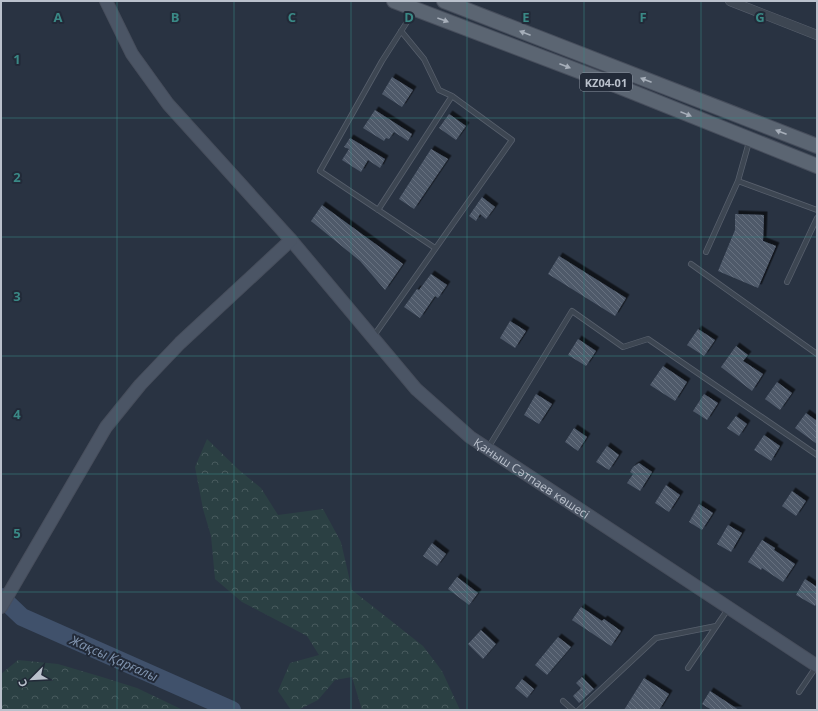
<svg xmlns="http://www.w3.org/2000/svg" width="818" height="711" font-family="'Open Sans',sans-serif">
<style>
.forest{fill:url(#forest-crowns)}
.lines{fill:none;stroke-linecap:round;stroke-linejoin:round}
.river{stroke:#40516b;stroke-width:18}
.building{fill:url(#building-back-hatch);filter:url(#shadow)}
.lane-casing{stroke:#58606d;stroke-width:6}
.street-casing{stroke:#58606d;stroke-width:10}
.secondary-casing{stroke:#474e5c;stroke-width:14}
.primary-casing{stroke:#474e5c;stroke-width:16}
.lane{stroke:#3d4652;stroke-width:4.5}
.street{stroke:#3d4652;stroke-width:9}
.secondary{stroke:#4b5565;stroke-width:12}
.primary{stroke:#5b6572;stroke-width:14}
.oneway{fill:#a7afba}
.grid{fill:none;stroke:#3a8986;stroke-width:1;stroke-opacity:0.55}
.labels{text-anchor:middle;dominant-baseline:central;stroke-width:4;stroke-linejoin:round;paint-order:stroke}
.shield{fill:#222a38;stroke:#8c94a0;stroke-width:1}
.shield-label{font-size:11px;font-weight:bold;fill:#bac1cc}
.street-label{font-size:12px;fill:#bac1cc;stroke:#222a38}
.water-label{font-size:13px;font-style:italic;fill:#8397b2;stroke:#222a38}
.grid-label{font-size:13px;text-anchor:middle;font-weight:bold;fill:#3a8986;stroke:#222a38;stroke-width:4;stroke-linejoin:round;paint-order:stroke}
</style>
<defs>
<pattern id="forest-crowns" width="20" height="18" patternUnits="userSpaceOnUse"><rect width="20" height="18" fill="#2b4043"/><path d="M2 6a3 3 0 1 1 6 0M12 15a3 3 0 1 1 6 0" fill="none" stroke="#485a5d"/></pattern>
<pattern id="building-back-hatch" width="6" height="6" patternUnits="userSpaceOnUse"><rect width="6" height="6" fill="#4f5a6b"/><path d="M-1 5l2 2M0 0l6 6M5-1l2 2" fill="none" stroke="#66707f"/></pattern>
<filter id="shadow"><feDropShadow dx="3.5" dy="-3.5" stdDeviation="0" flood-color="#0009"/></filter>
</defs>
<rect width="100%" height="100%" fill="#293342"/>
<!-- forest -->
<path class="forest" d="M 207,439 L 239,470 L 261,488 L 278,515 L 323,509 L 341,542 L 352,590 L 423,646 L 442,671 L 460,710 L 362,710 L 352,677 L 335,680 L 318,700 L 298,710 L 291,710 L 278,691 L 290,663 L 319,655 L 307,636 L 242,602 L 215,579 L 211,536 L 203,509 L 195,467 Z
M 18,660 L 58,664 L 102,677 L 137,688 L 183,710 L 1,710 L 1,674 Z"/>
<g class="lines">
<!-- river -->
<path class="river" d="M 1,597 L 22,617 L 232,710"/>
</g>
<!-- building -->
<path class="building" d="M 392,77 L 413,90 L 402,107 L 382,94 Z
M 375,110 L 412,134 L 408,141 L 394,132 L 389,139 L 386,138 L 384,141 L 363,128 Z
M 449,114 L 466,126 L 456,140 L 439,128 Z
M 350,138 L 385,159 L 380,168 L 368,160 L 361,172 L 342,160 L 349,149 L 344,147 Z
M 431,149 L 448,159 L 414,209 L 399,199 Z
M 482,197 L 495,207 L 486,219 L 480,214 L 476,221 L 469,216 Z
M 322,205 L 403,264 L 385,290 L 360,261 L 311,221 Z
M 735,214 L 764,215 L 763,241 L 776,246 L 758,288 L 718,271 L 735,230 Z
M 559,256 L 626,298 L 615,316 L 548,274 Z
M 431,274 L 447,285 L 438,298 L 435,296 L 420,318 L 404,307 L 417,289 L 419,290 Z
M 510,321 L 526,331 L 515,348 L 500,338 Z
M 698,329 L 715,340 L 704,356 L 687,345 Z
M 578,339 L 596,351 L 586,366 L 568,355 Z
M 736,346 L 748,355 L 743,361 L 763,374 L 752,391 L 721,367 Z
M 663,366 L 687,382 L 675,401 L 650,385 Z
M 777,382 L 792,393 L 780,410 L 765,399 Z
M 536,394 L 552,404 L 539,424 L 524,415 Z
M 704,394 L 718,403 L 707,420 L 693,411 Z
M 806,413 L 817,421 L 817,444 L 795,428 Z
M 736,416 L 747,424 L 739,436 L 727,428 Z
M 574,428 L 587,437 L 578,451 L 565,442 Z
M 764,435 L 780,446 L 771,461 L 754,450 Z
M 607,446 L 619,455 L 609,470 L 596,462 Z
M 639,463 L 652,472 L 640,491 L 627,483 L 633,474 L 630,472 L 633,467 Z
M 666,485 L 680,495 L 669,512 L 655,503 Z
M 792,491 L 806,501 L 796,516 L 782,506 Z
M 699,504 L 713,513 L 702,530 L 689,522 Z
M 728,525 L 742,533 L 731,552 L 717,544 Z
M 762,540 L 775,548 L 774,550 L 795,564 L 783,582 L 762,568 L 761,570 L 748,562 Z
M 432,543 L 446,554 L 437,566 L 423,556 Z
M 457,577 L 478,593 L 469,605 L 448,589 Z
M 805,579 L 817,587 L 817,602 L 815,606 L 796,595 Z
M 581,607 L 602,621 L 604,619 L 621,631 L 611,646 L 572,620 Z
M 481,630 L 496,644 L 483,659 L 468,644 Z
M 558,637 L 571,647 L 547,675 L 535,665 Z
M 582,677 L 594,689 L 579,703 L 573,696 L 581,688 L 576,683 Z
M 644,678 L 669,694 L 659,710 L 624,710 Z
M 522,679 L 534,689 L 527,698 L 515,688 Z
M 710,691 L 739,710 L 712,710 L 702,704 Z"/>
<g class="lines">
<defs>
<path id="lane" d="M 414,11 L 382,61 L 320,171 L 435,248
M 738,181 L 749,142
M 378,210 L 452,96
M 706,252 L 738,181 L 817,210
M 691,264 L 817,354
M 787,282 L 817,218
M 373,337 L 512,140 L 452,96 L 439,90 L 424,59 L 401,31
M 488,448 L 572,311 L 623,347 L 648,339 L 817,455
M 688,668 L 728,609
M 799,692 L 816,667
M 563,701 L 573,710
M 579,710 L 656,638 L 716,626"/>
<path id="street" d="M 730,1 L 817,35"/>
<g id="secondary">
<path id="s1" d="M 291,240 L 416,389 L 470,437 L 817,666"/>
<path d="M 1,607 L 106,427 L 140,385 L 180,343 L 291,240 L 168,104 L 132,54 L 106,1"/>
</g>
<path id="primary" d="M 394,1 L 610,83 L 817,166
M 444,1 L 817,146"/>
</defs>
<!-- lane casing -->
<use href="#lane" class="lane-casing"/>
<!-- street casing -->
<use href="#street" class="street-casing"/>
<!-- secondary casing -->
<use href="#secondary" class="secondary-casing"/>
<!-- primary casing -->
<use href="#primary" class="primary-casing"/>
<!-- lane -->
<use href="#lane" class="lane"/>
<!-- street -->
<use href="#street" class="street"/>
<!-- secondary -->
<use href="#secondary" class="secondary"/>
<!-- primary -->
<use href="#primary" class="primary"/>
</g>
<!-- one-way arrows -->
<defs><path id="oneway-solid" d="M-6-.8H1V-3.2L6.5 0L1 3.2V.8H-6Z"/></defs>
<g class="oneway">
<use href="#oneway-solid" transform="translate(443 20) rotate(20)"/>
<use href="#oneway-solid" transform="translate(525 33) rotate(-159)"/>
<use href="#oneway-solid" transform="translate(565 66) rotate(21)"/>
<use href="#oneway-solid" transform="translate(646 80) rotate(-159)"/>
<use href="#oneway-solid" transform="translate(686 114) rotate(22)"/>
<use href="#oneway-solid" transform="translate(781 132) rotate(-159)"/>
</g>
<!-- grid -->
<path class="grid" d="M 117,1 L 117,710M 234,1 L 234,710M 351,1 L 351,710M 467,1 L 467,710M 584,1 L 584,710M 701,1 L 701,710M 1,118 L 817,118M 1,237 L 817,237M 1,356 L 817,356M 1,474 L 817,474M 1,592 L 817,592"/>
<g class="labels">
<!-- shield labels -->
<rect class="shield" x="580" y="73" width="52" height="18" rx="3"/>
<g class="shield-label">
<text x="606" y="82">KZ04-01</text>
</g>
<!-- street labels -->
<g class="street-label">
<text stroke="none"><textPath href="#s1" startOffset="341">Қаныш Сәтпаев көшесі</textPath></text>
</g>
<!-- water labels -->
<g class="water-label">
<text transform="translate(114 658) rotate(24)">Жақсы Қарғалы</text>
</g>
</g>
<g class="grid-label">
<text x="58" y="22">A</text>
<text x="175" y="22">B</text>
<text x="292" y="22">C</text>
<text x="409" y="22">D</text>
<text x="526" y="22">E</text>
<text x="643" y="22">F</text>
<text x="760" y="22">G</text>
<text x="17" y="64">1</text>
<text x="17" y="182">2</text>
<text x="17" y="301">3</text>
<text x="17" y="419">4</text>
<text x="17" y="538">5</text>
</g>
<!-- border -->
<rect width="818" height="711" fill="none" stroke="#bac1cc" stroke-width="4"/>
<!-- north arrow -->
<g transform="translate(32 679) rotate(246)" stroke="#222a38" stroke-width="3" paint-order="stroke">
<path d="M0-3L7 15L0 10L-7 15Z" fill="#bac1cc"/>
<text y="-6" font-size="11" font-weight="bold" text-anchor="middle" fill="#bac1cc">С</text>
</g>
</svg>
